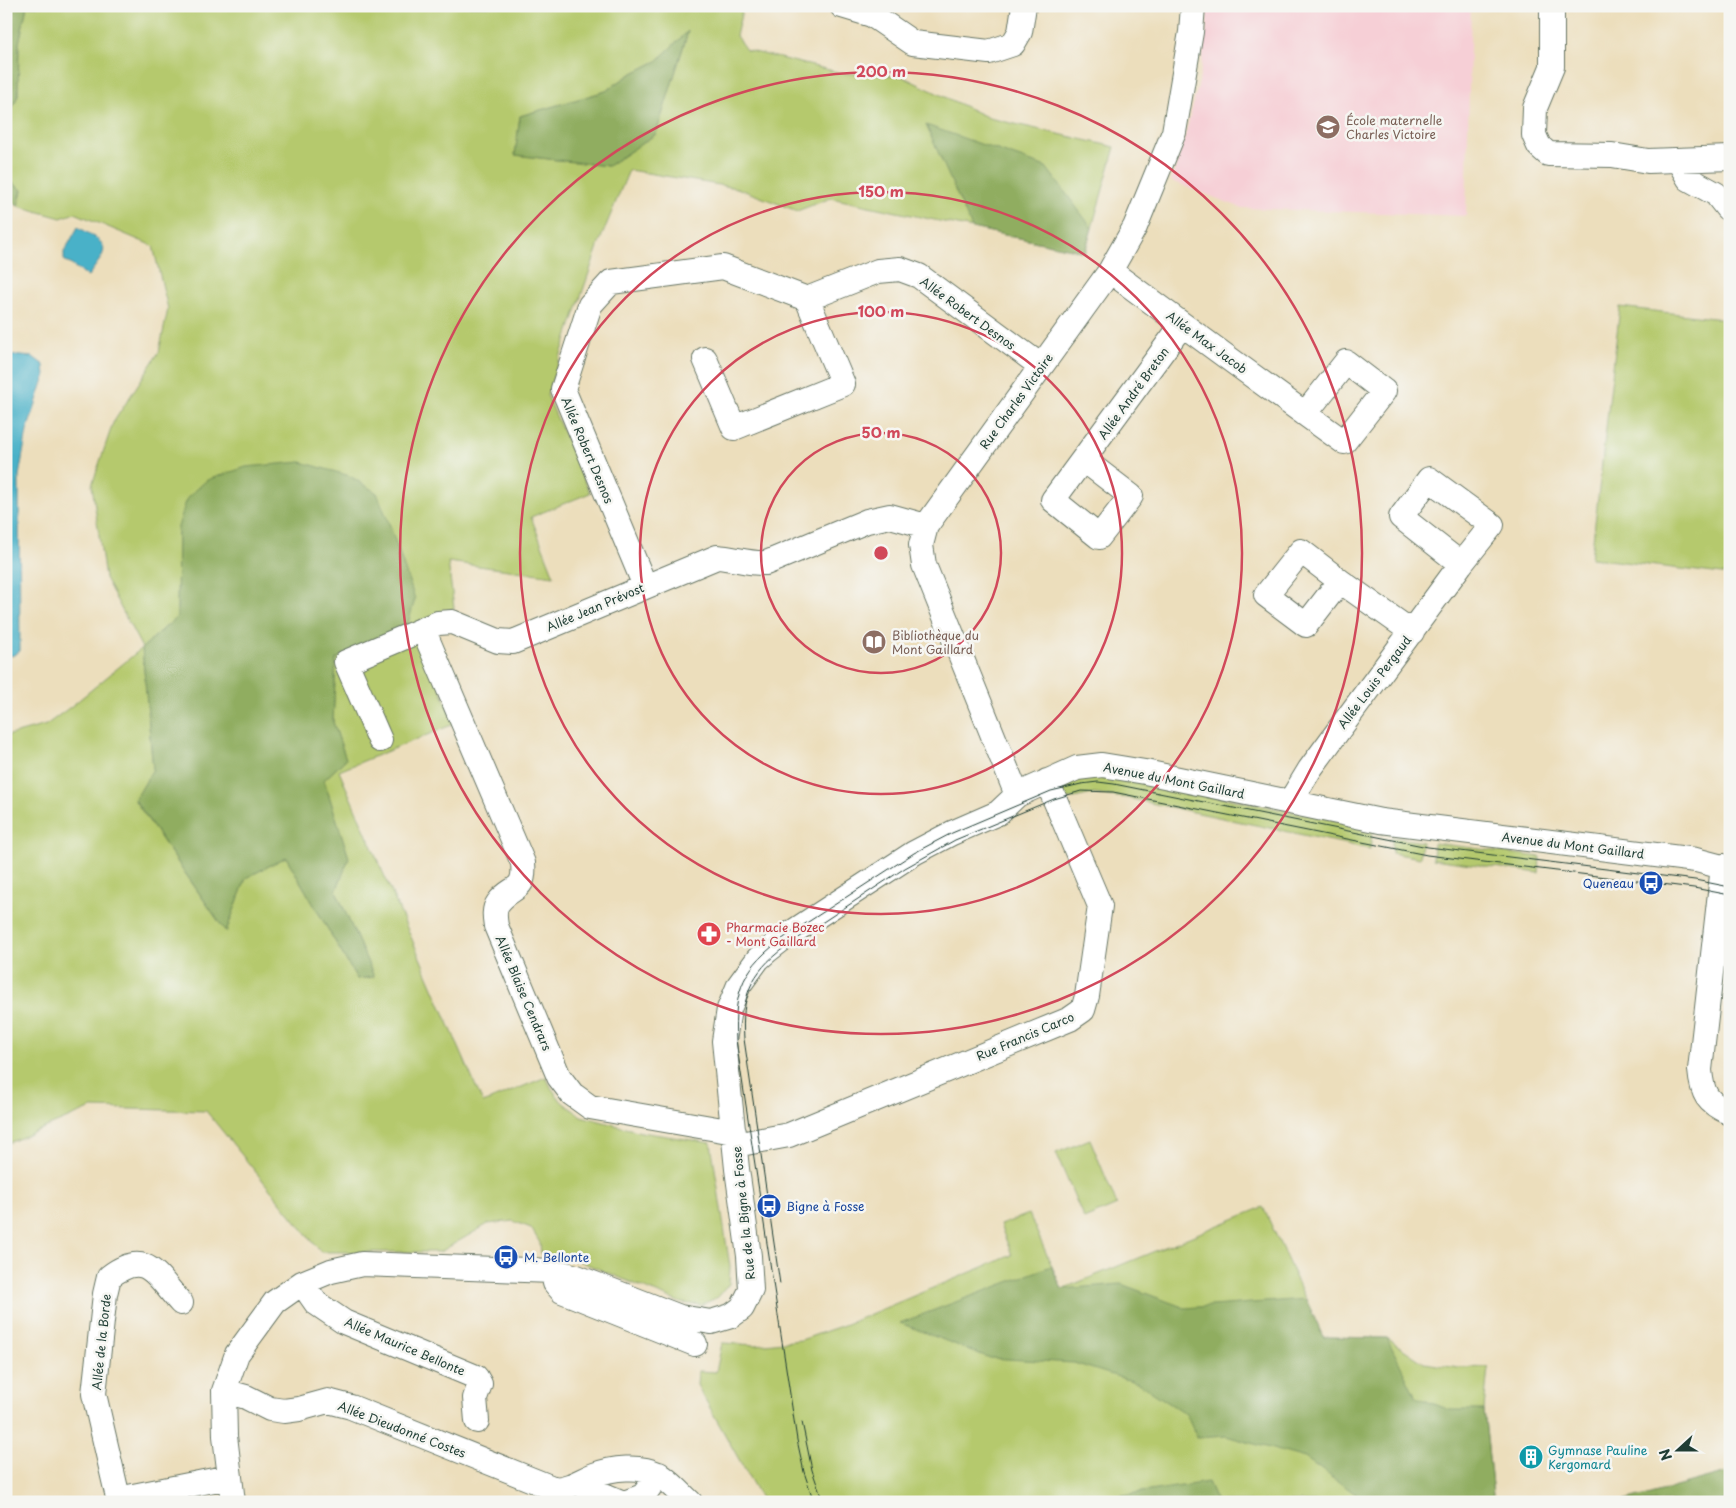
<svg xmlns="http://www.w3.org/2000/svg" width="1736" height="1508" font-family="'Playpen Sans',sans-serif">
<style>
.built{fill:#f6cfd6}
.green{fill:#b5c96d;stroke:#6a8350;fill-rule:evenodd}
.forest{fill:#90ad60;stroke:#58754a}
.water{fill:#49b1c8;stroke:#34777e}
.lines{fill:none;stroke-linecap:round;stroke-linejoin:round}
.minor-casing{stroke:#677564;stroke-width:26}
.minor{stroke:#fff;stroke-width:24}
.tram{stroke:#1f3d34;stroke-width:1}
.ring{fill:none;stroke:#d1495b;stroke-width:2.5}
.labels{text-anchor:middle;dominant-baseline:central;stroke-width:5;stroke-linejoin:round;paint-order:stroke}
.education-label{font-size:12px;fill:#785e54;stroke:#f6f6f2;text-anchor:start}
.street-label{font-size:12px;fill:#1f3d34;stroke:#f6f6f2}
.transit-label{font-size:12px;fill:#164399;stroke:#f6f6f2;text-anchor:start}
.health-label{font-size:12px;fill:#be3a42;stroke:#f6f6f2;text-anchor:start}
.culture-label{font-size:12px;fill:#0d838f;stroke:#f6f6f2;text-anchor:start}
.centre{fill:#d1495b;stroke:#f6f6f2;stroke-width:2.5}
.ring-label{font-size:15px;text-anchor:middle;font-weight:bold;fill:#d1495b;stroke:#f6f6f2;stroke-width:5;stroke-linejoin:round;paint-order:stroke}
</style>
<rect width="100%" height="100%" fill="#f6f6f2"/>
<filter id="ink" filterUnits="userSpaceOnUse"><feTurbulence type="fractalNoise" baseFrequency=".02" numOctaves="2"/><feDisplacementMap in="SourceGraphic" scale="10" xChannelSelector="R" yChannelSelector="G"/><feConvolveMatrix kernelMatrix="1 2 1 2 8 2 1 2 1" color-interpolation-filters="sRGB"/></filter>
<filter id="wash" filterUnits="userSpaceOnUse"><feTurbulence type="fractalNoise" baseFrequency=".0096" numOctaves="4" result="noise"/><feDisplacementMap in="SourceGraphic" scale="20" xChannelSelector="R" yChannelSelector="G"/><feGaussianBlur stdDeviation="1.12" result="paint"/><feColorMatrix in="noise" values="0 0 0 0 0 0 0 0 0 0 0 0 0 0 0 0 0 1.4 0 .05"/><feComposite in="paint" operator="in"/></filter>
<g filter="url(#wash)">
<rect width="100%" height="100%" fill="#ecdebc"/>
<!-- built -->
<path class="built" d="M 1207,6 L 1471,7 L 1466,216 L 1242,208 L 1171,181 L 1183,143 L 1199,82 L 1207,25 Z"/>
<!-- green -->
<path class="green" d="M 27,6 L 743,6 L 736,36 L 746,50 L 842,73 L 901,76 L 989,118 L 1115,147 L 1085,252 L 831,198 L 797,211 L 737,188 L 629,170 L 601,238 L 547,395 L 590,493 L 531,517 L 554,576 L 448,562 L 454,608 L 415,623 L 454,724 L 339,771 L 483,1103 L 546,1077 L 552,1089 L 562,1102 L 581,1116 L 641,1132 L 711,1143 L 730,1267 L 729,1284 L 718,1297 L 701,1305 L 681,1303 L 579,1261 L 541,1254 L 540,1243 L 531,1228 L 513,1221 L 488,1224 L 440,1252 L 321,1252 L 206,1111 L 92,1108 L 6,1144 L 6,736 L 46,725 L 73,705 L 142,648 L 105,578 L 92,485 L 113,423 L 159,352 L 168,309 L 153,246 L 75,213 L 61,218 L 18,206 L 22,190 L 6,178 L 6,124 L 18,95 L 19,43 ZM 688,32 L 656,134 L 608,166 L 515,155 L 520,116 L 606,91 L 629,75 L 657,61 ZM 178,527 L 336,659 L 333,722 L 346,759 L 324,780 L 349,858 L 336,891 L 374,977 L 357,979 L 286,857 L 246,878 L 226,932 L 135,801 L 153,769 L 142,648 L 177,617 Z
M 1620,307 L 1730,320 L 1730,575 L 1591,558 Z
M 1096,772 L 1373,828 L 1370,849 L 1127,798 L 1093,794 L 1064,800 L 1061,791 L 1064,782 Z
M 1392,837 L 1422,842 L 1420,858 L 1392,853 Z
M 1434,843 L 1540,857 L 1539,873 L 1433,859 Z
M 1090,1139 L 1117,1205 L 1084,1219 L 1056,1153 Z
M 1263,1207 L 1323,1337 L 1387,1338 L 1424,1363 L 1459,1368 L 1488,1367 L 1484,1410 L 1493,1495 L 1502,1502 L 763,1502 L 697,1385 L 698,1371 L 716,1372 L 722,1343 L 756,1345 L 801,1340 L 844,1325 L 1012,1255 L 1000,1225 L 1029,1214 L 1062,1289 Z"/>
<!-- forest -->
<path class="forest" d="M 6,6 L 27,6 L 19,43 L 18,95 L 6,124 Z
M 688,31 L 656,134 L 608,166 L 515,155 L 520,116 L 606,91 L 629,75 L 657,61 Z
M 926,125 L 1046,167 L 1092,228 L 1085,252 L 972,228 Z
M 6,178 L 22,190 L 18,206 L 6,199 Z
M 301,462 L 350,476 L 377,493 L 390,526 L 415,599 L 407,627 L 336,659 L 333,722 L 346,759 L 324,780 L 349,858 L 336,891 L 374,977 L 357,979 L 286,857 L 246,878 L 226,932 L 135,800 L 153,769 L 142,648 L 177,617 L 178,527 L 187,498 L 207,480 L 246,467 Z
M 1051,1266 L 1062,1289 L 1121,1284 L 1185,1308 L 1306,1299 L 1323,1337 L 1387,1338 L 1416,1397 L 1450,1410 L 1484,1410 L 1493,1495 L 1502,1502 L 1367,1502 L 1305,1458 L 1226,1436 L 1197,1438 L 1186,1414 L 1138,1383 L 1074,1363 L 990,1358 L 900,1323 Z
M 1730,1472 L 1730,1499 L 1718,1502 L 1621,1502 Z
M 1208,1482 L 1217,1502 L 1077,1502 Z"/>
<!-- water -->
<path class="water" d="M 78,227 C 111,246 110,247 88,276 L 64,260 L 64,252 Z
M 10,355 L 33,357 L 44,365 L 45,376 L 27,431 L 19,476 L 20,651 L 12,656 L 6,654 L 6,360 Z"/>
</g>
<g filter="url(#ink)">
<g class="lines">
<defs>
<path id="minor" d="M 842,6 L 872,15 L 913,43 L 989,52 L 1013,44 L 1020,32 L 1024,6
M 1552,6 L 1552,67 L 1535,108 L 1534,135 L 1539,146 L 1548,154 L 1612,155 L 1648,161 L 1730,158
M 1678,160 L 1689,179 L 1716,194 L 1727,208 L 1730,208
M 1110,271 C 1187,328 1266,386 1344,442 L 1384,391 L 1346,362 L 1305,414
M 705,359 L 734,428 L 843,384 L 807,299 L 878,271 L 900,269 L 919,276 L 1041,366
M 1084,460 L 1131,496 L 1099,537 L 1053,500 L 1182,325
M 1340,581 L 1306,625 L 1266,595 L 1301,551 L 1340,581 L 1412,632
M 645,586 L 563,389 L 590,305 L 611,282 L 723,267 L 807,299
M 423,629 L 523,863 C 526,893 511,885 498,903 C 493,910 495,919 496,926 L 559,1077 L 572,1094 L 590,1107 L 734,1132
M 380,740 L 346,662 L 438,623 L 452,622 L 498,641 L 513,642 L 717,557 C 734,558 749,564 766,563 L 867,521 L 890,516 L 926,526
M 1017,795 L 924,565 L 921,545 L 926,526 L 1110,271 L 1135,227 L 1174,132 L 1191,32 L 1193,6
M 1290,802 L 1310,769 L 1461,564 L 1492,525 L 1429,479 L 1401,517 L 1461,564
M 1723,866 L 1700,1070 C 1702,1094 1707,1103 1730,1113
M 735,1145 L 789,1135 L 1070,1019 L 1083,1010 L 1087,996 L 1100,906 L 1047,781
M 553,1271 L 555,1283 L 562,1291 L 695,1344
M 302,1283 L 316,1303 L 344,1322 L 476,1377 L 480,1384 L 475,1398 L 477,1421
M 224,1391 L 246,1397 L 270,1409 L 284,1411 L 299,1409 L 328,1401 L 351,1407 L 555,1489 C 573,1487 579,1481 594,1475 C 612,1468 640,1465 658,1474 C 668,1479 681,1494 690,1502
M 578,1484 L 621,1502
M 118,1499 L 229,1477
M 119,1502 L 94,1394 L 105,1294 L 109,1277 C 147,1248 156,1276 181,1303
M 233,1502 L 225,1436 L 224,1391 L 237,1354 L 275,1302 L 302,1283 L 331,1271 L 362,1264 L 553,1271 L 577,1277 L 680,1317 L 711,1322 L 731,1316 L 742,1308 L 751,1290 L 749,1256 L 737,1169 L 724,1041 L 729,1009 L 739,985 L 758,959 L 767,951 L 785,937 L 914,853 L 952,833 L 998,813 L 1017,795 L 1077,768 L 1102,765 L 1145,772 L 1381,821 L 1696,860 L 1730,869
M 627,1502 L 643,1496 L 659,1474"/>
</defs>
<!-- minor casing -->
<use href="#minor" class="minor-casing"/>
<!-- minor -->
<use href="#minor" class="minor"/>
<!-- tram -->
<path class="tram" d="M 780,1284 L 744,1039 C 741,997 750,973 785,947 L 905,868 L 955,840 L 1054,799 L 1081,791 L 1113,792 L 1427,855 L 1694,888 L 1730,895
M 802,1422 L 812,1470 L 823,1502
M 814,1502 L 804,1472 L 797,1440 L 736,1040 C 733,990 744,966 785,937 L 914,853 L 952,833 L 1051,791 L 1081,784 L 1098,782 L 1114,784 L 1428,847 L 1695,880 L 1730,887"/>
</g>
</g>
<!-- distance rings -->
<g class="ring">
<circle cx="881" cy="553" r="120"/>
<circle cx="881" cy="553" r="241"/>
<circle cx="881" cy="553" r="361"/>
<circle cx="881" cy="553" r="481"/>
</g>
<!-- icons -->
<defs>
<symbol id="school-disc" viewBox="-11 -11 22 22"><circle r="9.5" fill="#8d6e63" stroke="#f6f6f2"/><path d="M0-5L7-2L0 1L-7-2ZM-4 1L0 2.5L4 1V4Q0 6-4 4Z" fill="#fff"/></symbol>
<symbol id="library-disc" viewBox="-11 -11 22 22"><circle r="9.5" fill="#8d6e63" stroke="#f6f6f2"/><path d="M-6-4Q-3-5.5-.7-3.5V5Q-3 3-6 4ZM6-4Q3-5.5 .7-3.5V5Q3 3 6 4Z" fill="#fff"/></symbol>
<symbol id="bus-disc" viewBox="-11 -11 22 22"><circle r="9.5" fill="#1a4fb4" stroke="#f6f6f2"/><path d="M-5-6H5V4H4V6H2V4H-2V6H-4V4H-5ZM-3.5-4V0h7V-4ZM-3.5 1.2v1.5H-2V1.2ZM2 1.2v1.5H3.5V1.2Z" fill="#fff"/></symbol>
<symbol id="pharmacy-disc" viewBox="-11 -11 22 22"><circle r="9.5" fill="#e0444e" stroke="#f6f6f2"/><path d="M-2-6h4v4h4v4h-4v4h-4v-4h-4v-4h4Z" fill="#fff"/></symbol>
<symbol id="building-disc" viewBox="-11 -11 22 22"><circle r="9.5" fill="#0f9aa8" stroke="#f6f6f2"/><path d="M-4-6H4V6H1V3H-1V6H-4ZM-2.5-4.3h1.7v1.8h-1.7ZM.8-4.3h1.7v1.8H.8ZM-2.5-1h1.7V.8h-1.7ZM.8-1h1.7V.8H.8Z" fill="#fff"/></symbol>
</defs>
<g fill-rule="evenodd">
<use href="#school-disc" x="1314" y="113" width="28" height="28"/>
<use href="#library-disc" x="860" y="628" width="28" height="28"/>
<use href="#bus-disc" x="1637" y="869" width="28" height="28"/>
<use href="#pharmacy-disc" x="695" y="920" width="28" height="28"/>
<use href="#bus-disc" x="755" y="1192" width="28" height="28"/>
<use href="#bus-disc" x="492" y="1243" width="28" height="28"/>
<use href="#building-disc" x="1517" y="1443" width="28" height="28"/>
</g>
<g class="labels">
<!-- education labels -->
<g class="education-label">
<text x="1346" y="120">École maternelle<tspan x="1346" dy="14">Charles Victoire</tspan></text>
<text x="892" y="635">Bibliothèque du<tspan x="892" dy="14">Mont Gaillard</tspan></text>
</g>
<!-- street labels -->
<g class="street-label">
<text transform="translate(968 313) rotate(36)">Allée Robert Desnos</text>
<text transform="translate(1207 342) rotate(36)">Allée Max Jacob</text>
<text transform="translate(1133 393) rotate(-54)">Allée André Breton</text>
<text transform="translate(1016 401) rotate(-54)">Rue Charles Victoire</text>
<text transform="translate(588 450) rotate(67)">Allée Robert Desnos</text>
<text transform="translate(595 607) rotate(-23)">Allée Jean Prévost</text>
<text transform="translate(1374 682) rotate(-53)">Allée Louis Pergaud</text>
<text transform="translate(1174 780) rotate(11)">Avenue du Mont Gaillard</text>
<text transform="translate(1573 845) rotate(7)">Avenue du Mont Gaillard</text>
<text transform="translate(524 993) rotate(67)">Allée Blaise Cendrars</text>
<text transform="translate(1025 1036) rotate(-23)">Rue Francis Carco</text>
<text transform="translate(743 1213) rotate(-96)">Rue de la Bigne à Fosse</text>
<text transform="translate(101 1342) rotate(-84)">Allée de la Borde</text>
<text transform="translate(405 1346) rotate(23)">Allée Maurice Bellonte</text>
<text transform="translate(402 1429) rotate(21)">Allée Dieudonné Costes</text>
</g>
<!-- transit labels -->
<g class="transit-label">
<text x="1634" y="883" text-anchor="end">Queneau</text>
<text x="786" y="1206">Bigne à Fosse</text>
<text x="524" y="1257">M. Bellonte</text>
</g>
<!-- health labels -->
<g class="health-label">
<text x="726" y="927">Pharmacie Bozec<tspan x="726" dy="14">- Mont Gaillard</tspan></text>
</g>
<!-- culture labels -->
<g class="culture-label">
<text x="1548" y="1450">Gymnase Pauline<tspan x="1548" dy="14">Kergomard</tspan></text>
</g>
</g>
<circle cx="881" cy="553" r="8" class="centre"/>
<g class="ring-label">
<text x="881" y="77">200 m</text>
<text x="881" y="197">150 m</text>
<text x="881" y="317">100 m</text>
<text x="881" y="438">50 m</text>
</g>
<!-- margin -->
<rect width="1736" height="1508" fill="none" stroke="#f6f6f2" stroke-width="25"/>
<!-- north arrow -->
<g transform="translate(1678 1450) rotate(249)" stroke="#f6f6f2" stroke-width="4" paint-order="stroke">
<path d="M0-4L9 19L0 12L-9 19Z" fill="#1f3d34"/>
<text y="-8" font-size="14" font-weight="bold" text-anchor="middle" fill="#1f3d34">N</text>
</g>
</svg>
